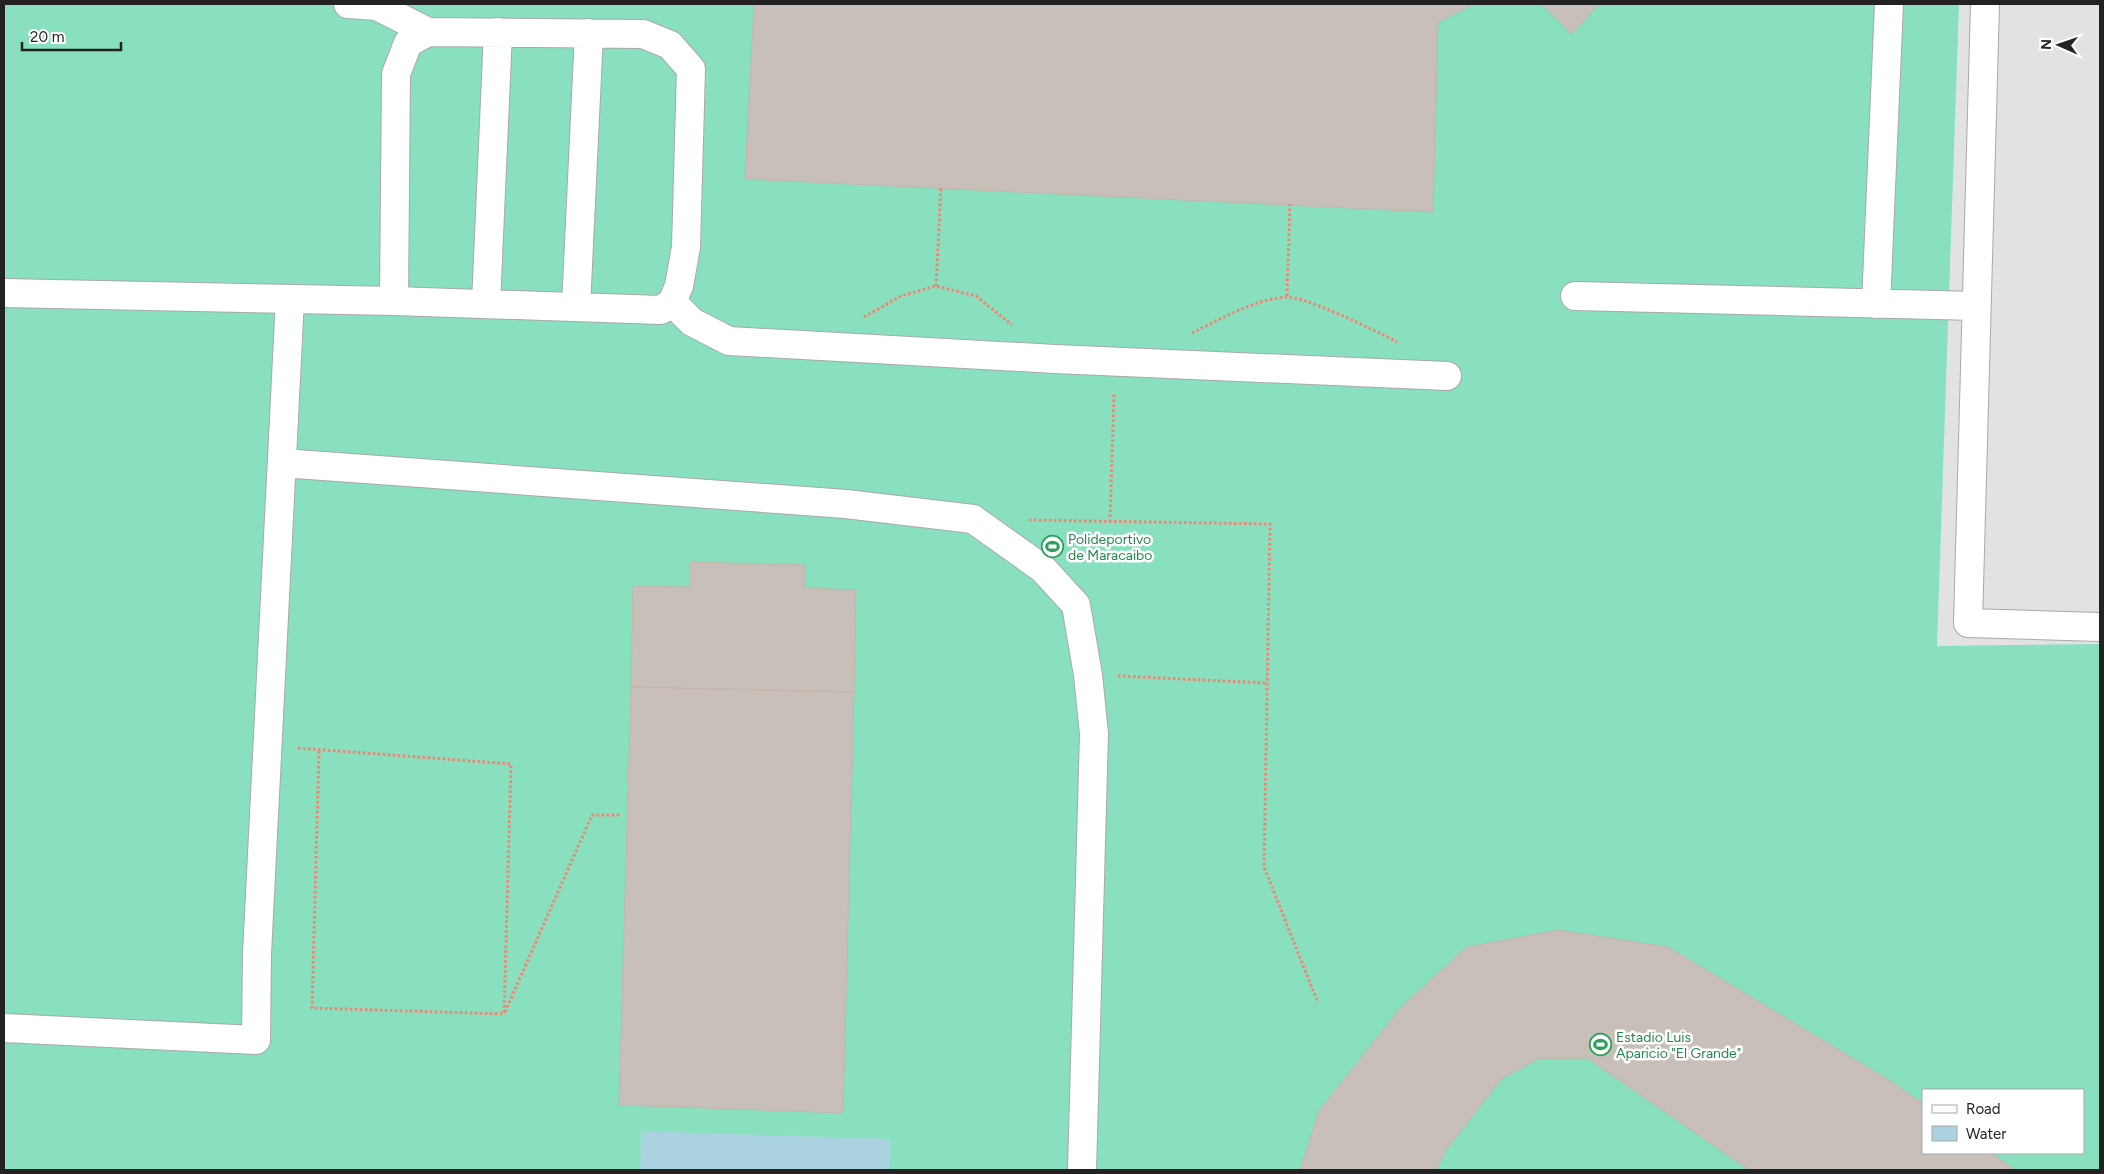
<svg xmlns="http://www.w3.org/2000/svg" width="2104" height="1174" font-family="Figtree,sans-serif">
<style>
.pitch{fill:#88e0be;fill-rule:evenodd}
.parking{fill:#e2e2e2}
.water{fill:#aad3df}
.building{fill:#c7bfb8;stroke:#c4b6ab}
.lines{fill:none;stroke-linecap:round;stroke-linejoin:round}
.minor-casing{stroke:#a9a9a9;stroke-width:30}
.path{stroke:#fa8072;stroke-width:3;stroke-dasharray:2.5 2.5;stroke-linecap:butt}
.minor{stroke:#fff;stroke-width:28}
.labels{text-anchor:middle;dominant-baseline:central;stroke-width:5;stroke-linejoin:round;paint-order:stroke}
.leisure-label{font-size:14px;fill:#27864d;stroke:#fff;text-anchor:start}
</style>
<rect width="100%" height="100%" fill="#f2efe9"/>
<!-- pitch -->
<path class="pitch" d="M 4,4 L 2100,4 L 2100,1170 L 4,1170 ZM 1923,1090 L 2083,1090 L 2083,1153 L 1923,1153 Z"/>
<!-- parking -->
<path class="parking" d="M 1959,4 L 2100,4 L 2100,644 L 1937,646 Z"/>
<!-- water -->
<path class="water" d="M 641,1131 L 891,1139 L 889,1170 L 640,1170 Z"/>
<!-- building -->
<path class="building" d="M 754,4 L 1474,4 L 1438,22 L 1433,212 L 745,179 Z
M 1541,4 L 1600,4 L 1571,34 Z
M 690,562 L 805,565 L 805,588 L 856,590 L 854,692 L 631,687 L 633,586 L 690,587 Z
M 631,687 L 854,692 L 843,1113 L 619,1105 Z
M 1558,930 L 1668,947 L 1892,1082 L 1923,1104 L 1923,1153 L 1991,1153 L 2015,1170 L 1749,1170 L 1587,1058 L 1538,1059 L 1502,1078 L 1446,1150 L 1436,1170 L 1300,1170 L 1319,1111 L 1401,1007 L 1467,947 Z"/>
<g class="lines">
<defs>
<path id="minor" d="M 348,4 L 377,6 L 428,32
M 1985,4 L 1968,623 L 2100,627
M 4,293 L 394,301 L 661,310 L 672,302 L 679,286 L 686,247 L 691,69 L 670,45 L 643,34 L 428,32 L 408,43 L 396,74 L 394,301
M 1575,296 L 1976,306
M 672,302 L 692,322 L 729,341 L 1055,359 L 1447,376
M 486,304 L 498,32
M 1876,304 L 1889,4
M 576,307 L 589,33
M 282,463 L 846,504 L 973,519 L 1043,569 L 1076,605 L 1088,675 L 1094,734 L 1082,1170
M 4,1028 L 256,1040 L 257,954 L 290,299"/>
</defs>
<!-- minor casing -->
<use href="#minor" class="minor-casing"/>
<!-- path -->
<path class="path" d="M 936,286 L 941,188
M 1287,296 L 1290,204
M 864,317 L 901,296 L 936,286 L 976,296 L 1012,325
M 1192,333 C 1221,319 1252,300 1286,297 C 1302,295 1379,332 1397,342
M 1029,520 L 1270,524 L 1264,867 L 1318,1003
M 1110,522 L 1114,392
M 1118,676 L 1267,683
M 298,748 L 511,764 L 504,1014
M 319,751 L 312,1008 L 504,1014
M 505,1012 L 592,815 L 620,815"/>
<!-- minor -->
<use href="#minor" class="minor"/>
</g>
<!-- icons -->
<defs>
<symbol id="stadium-ring" viewBox="-11 -11 22 22"><circle r="9.5" fill="#fff" stroke="#2e9e5b" stroke-width="1.5"/><path d="M0-5a6.5 5 0 1 0 0 10a6.5 5 0 1 0 0-10ZM-3.5-1.8h7v3.6h-7Z" fill="#2e9e5b"/></symbol>
</defs>
<g fill-rule="evenodd">
<use href="#stadium-ring" x="1040" y="534" width="25" height="25"/>
<use href="#stadium-ring" x="1588" y="1032" width="25" height="25"/>
</g>
<g class="labels">
<!-- leisure labels -->
<g class="leisure-label">
<text x="1068" y="539">Polideportivo<tspan x="1068" dy="16">de Maracaibo</tspan></text>
<text x="1616" y="1037">Estadio Luis<tspan x="1616" dy="16">Aparicio "El Grande"</tspan></text>
</g>
</g>
<!-- border -->
<rect width="2104" height="1174" fill="none" stroke="#222222" stroke-width="10"/>
<!-- legend -->
<rect x="1922" y="1089" width="162" height="65" fill="#ffffff" stroke="#a7a7a7"/>
<rect x="1932" y="1105" width="25" height="8" fill="#ffffff" stroke="#a7a7a7"/>
<text x="1966" y="1114" font-size="15" fill="#222222">Road</text>
<rect x="1932" y="1126" width="25" height="15" fill="#aad3df" stroke="#a7a7a7"/>
<text x="1966" y="1139" font-size="15" fill="#222222">Water</text>
<!-- north arrow -->
<g transform="translate(2059 45) rotate(272)" stroke="#ffffff" stroke-width="4" paint-order="stroke">
<path d="M0-4L9 19L0 12L-9 19Z" fill="#222222"/>
<text y="-8" font-size="14" font-weight="bold" text-anchor="middle" fill="#222222">N</text>
</g>
<!-- scale -->
<path d="M22 42v8h99v-8" fill="none" stroke="#222222" stroke-width="2.5"/>
<text x="30" y="42" font-size="15" fill="#222222" stroke="#ffffff" stroke-width="4" paint-order="stroke">20 m</text>
</svg>
